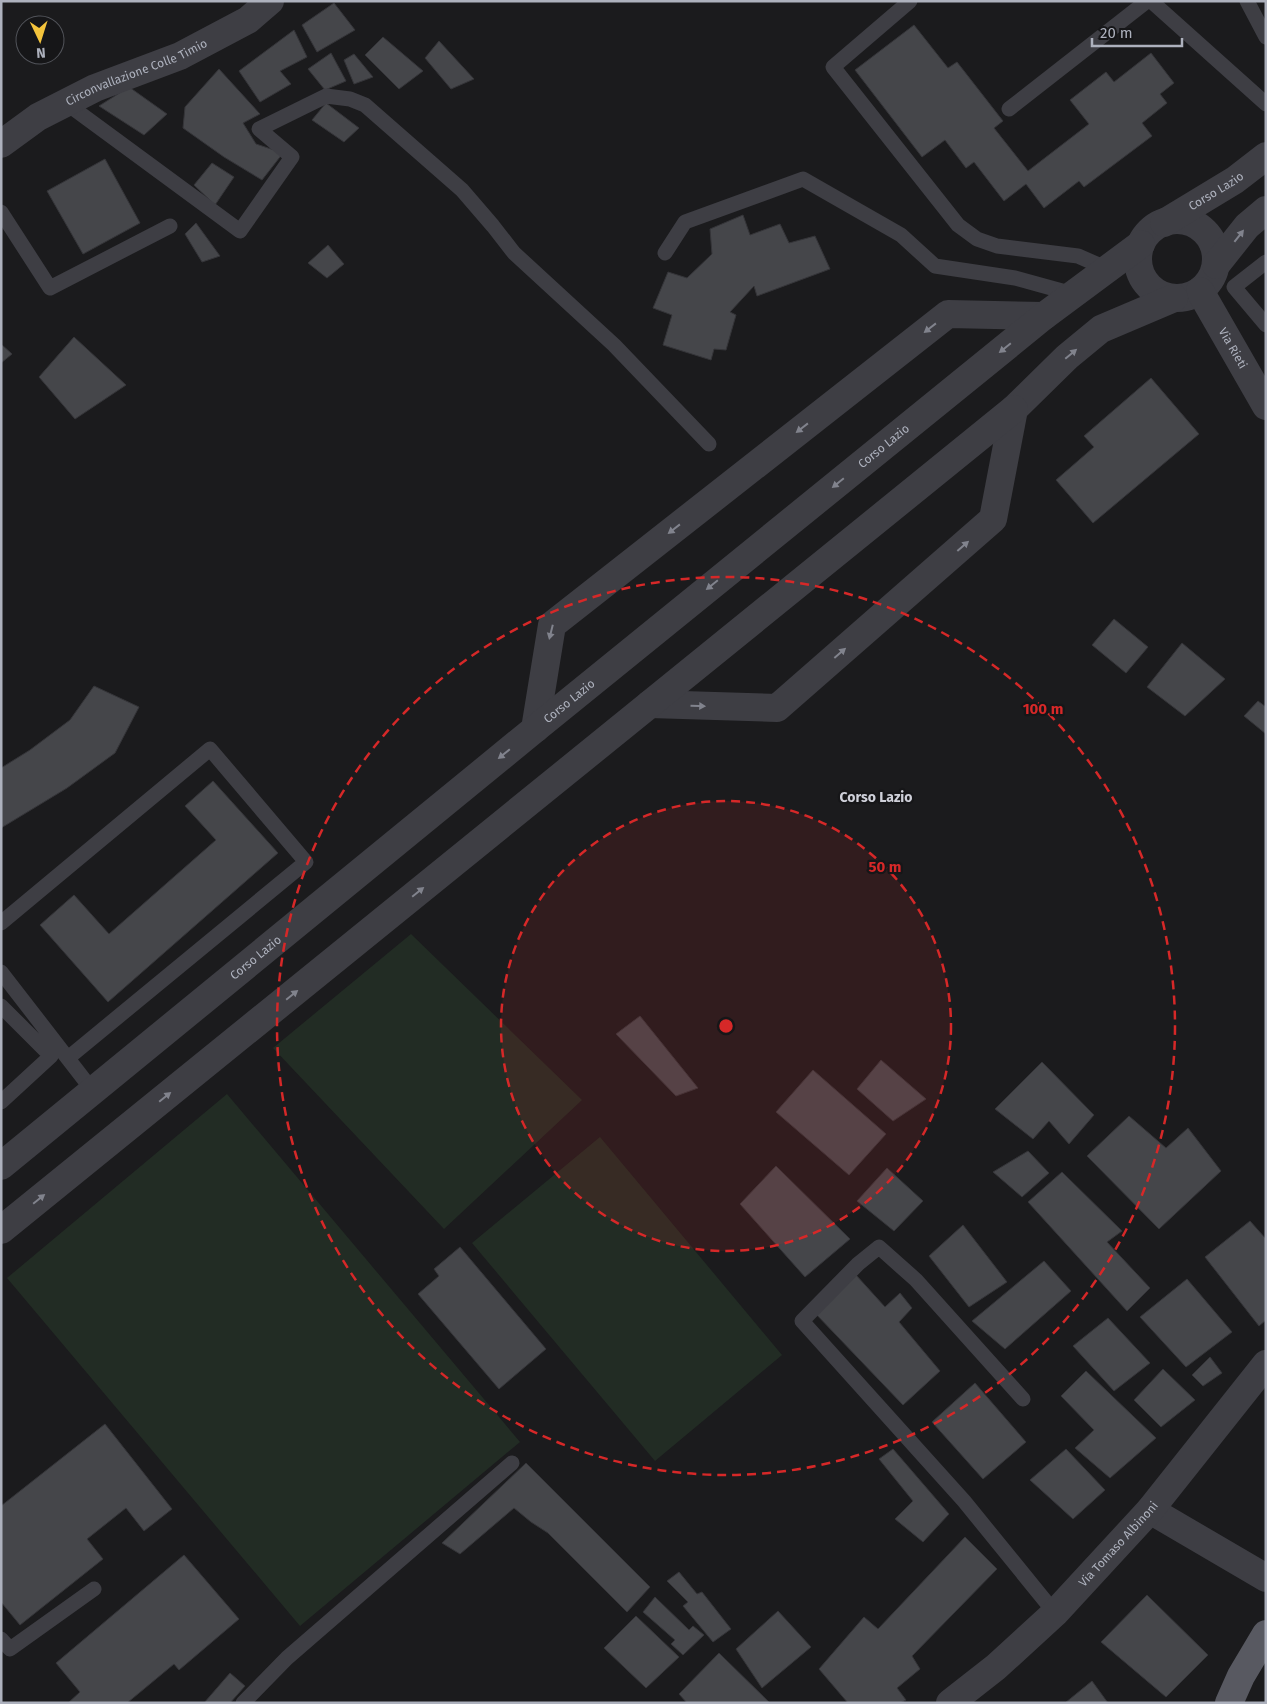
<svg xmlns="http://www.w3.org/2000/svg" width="1267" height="1704" font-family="'Fira Sans',sans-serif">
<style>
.green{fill:#222c24}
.building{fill:#45464a;stroke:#353539}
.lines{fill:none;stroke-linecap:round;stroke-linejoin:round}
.lane{stroke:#3e3e44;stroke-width:15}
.street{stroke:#3e3e44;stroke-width:28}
.primary{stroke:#585961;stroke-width:28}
.oneway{fill:#81838d}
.ring{fill:none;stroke:#d62828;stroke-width:2.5;stroke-dasharray:9 6}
.labels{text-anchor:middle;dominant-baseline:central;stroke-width:4.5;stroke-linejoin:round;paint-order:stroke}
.street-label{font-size:12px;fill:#adb1bd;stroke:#161618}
.neighbourhood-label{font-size:14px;font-weight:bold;fill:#cfd0d9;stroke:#161618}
.centre{fill:#d62828;stroke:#161618;stroke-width:2.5}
.ring-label{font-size:15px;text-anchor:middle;font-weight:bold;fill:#d62828;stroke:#161618;stroke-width:4.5;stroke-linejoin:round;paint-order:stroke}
</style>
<rect width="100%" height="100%" fill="#1b1b1d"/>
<!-- green -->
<path class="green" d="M 411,934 L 582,1100 L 444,1229 L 273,1048 Z
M 227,1094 L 520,1442 L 300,1626 L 7,1278 Z
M 600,1137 L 782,1355 L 655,1461 L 472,1243 Z"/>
<!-- building -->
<path class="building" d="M 334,3 L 355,30 L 317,52 L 302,25 Z
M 914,25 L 948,68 L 957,62 L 1003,121 L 994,128 L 1028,171 L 1089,124 L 1070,100 L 1106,72 L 1114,82 L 1151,53 L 1174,83 L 1160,94 L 1167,103 L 1142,123 L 1152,136 L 1084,187 L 1079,181 L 1044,208 L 1026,184 L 1004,201 L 974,162 L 966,168 L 945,140 L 922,157 L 855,70 Z
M 294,30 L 307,57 L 280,71 L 291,84 L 260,102 L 239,71 Z
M 383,37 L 423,71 L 399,89 L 365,55 Z
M 439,41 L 474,79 L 451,89 L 425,58 Z
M 331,53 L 346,81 L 325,90 L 308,69 Z
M 354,54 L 373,77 L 354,84 L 344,60 Z
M 219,69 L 260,114 L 243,123 L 256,144 L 283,153 L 262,180 L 224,157 L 183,128 L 185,107 Z
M 129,87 L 167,114 L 144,135 L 99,106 Z
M 326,103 L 359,128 L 344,142 L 312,120 Z
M 105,159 L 140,223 L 83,254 L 47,191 Z
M 212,163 L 234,177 L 215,205 L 194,185 Z
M 743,215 L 750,235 L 780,224 L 789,243 L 815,236 L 830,269 L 757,296 L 754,286 L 730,312 L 736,315 L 726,350 L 714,349 L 711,360 L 663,345 L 672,315 L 653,308 L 668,272 L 687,278 L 712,254 L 710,229 Z
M 196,223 L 220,256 L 202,262 L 185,234 Z
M 328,245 L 344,264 L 327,278 L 308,263 Z
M 74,337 L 126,385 L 75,419 L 39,377 Z
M 1,344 L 12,354 L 1,363 Z
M 1151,378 L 1199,434 L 1093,523 L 1056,480 L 1094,447 L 1084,436 Z
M 1114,619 L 1148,647 L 1126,673 L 1092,645 Z
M 1182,643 L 1225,679 L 1185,716 L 1147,687 Z
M 94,686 L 139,707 L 115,753 L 67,788 L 1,828 L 1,768 L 30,750 L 70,720 Z
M 1258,701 L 1266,707 L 1266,734 L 1244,716 Z
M 213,781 L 278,853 L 108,1002 L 40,925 L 74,895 L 109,934 L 216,840 L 185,806 Z
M 640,1016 L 698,1088 L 676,1096 L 616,1034 Z
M 881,1060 L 926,1099 L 893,1121 L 857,1089 Z
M 1042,1062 L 1094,1115 L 1069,1144 L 1049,1121 L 1033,1139 L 995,1109 Z
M 813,1070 L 886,1134 L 849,1175 L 776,1112 Z
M 1129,1116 L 1166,1148 L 1188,1128 L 1221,1171 L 1159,1229 L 1087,1156 Z
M 1028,1151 L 1049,1173 L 1022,1197 L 993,1172 Z
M 776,1166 L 850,1239 L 805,1277 L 740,1204 Z
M 887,1168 L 923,1201 L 894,1231 L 857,1201 Z
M 1062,1172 L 1122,1231 L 1107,1242 L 1150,1288 L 1127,1311 L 1028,1202 Z
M 1250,1221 L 1266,1239 L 1266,1320 L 1259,1326 L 1205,1257 Z
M 963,1225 L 1007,1282 L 969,1307 L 929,1256 Z
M 460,1247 L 546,1349 L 499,1389 L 418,1294 L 439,1276 L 434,1269 Z
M 1044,1261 L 1071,1291 L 1005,1349 L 972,1321 Z
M 856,1275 L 885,1307 L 900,1293 L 912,1308 L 899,1322 L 940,1371 L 903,1405 L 814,1312 Z
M 1187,1279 L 1232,1332 L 1186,1367 L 1140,1317 Z
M 1108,1318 L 1150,1363 L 1114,1391 L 1073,1346 Z
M 1210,1357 L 1222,1373 L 1203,1386 L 1192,1375 Z
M 1163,1369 L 1195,1400 L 1161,1427 L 1134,1400 Z
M 1086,1371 L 1156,1438 L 1110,1478 L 1075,1448 L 1094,1430 L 1061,1396 Z
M 975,1383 L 1026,1442 L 983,1479 L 932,1422 Z
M 105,1424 L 172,1509 L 144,1531 L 126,1508 L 87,1539 L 103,1559 L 20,1625 L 1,1602 L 1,1506 Z
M 893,1449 L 949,1514 L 923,1542 L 895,1519 L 913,1501 L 879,1459 Z
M 1066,1449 L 1105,1490 L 1073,1519 L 1030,1480 Z
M 526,1463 L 650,1587 L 627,1612 L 548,1533 L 531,1522 L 514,1508 L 460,1554 L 442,1543 Z
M 965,1537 L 997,1569 L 912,1656 L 920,1669 L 897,1688 L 906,1700 L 900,1703 L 848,1703 L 819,1669 L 864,1617 L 878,1629 Z
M 184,1555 L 239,1619 L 179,1670 L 174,1664 L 127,1703 L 68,1703 L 80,1692 L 56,1663 Z
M 679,1572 L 697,1594 L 702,1592 L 731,1629 L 713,1642 L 683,1606 L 688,1602 L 667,1581 Z
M 1147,1595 L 1208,1655 L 1166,1697 L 1101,1642 Z
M 655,1597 L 689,1630 L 693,1626 L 704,1635 L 683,1655 L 671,1644 L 675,1640 L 643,1612 Z
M 778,1611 L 811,1647 L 762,1688 L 736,1649 Z
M 636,1616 L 679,1657 L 646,1688 L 604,1648 Z
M 719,1653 L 770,1703 L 687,1703 L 679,1694 Z
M 230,1673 L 245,1686 L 230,1703 L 204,1703 Z
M 1092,1681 L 1108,1703 L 1065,1703 Z"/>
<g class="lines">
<!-- lane -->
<path class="lane" d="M 910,1 L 833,67 L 958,225 L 977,239 L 997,246 L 1078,256 L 1108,269
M 1151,1 L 1266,104
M 1247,1 L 1266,37
M 66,103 L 240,231 L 292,157 L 259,129 L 326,96 L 350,99 L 365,105 L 462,190 L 493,226 L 514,253 L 614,345 L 709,444
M 1009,109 L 1147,1
M 1,212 L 50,288 L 170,226
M 665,253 L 685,222 L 803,179 L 901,235 L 935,266 L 1015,278 L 1073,294
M 1266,262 L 1234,287 L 1266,325
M 1,923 L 210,749 L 306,862 L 68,1058
M 1,972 L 93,1091
M 1,1006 L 51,1056 L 1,1102
M 1023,1399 L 916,1280 L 879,1247 L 858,1264 L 802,1321 L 964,1501 L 1055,1613
M 1,1639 L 10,1649 L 94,1589
M 243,1703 L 287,1658 L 512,1463"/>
<!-- street -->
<g class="street">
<path id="s1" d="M 1,144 L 38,117 L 95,88 L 180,56 L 248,20 L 270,1"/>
<circle cx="1177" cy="259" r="39"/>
<path id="s2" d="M 1164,223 L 1235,180 L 1266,156"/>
<path d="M 1216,265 L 1247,226 L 1266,210"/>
<path id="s3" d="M 1200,291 L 1266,406"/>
<path d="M 650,704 L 777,708 L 993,519 L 1014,409 L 1067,357 L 1101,329 L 1174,298"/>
<path d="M 535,729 L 552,625 L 948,314 L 1044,316"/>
<path id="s4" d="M 1,1166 L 535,729 L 1044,316 L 1141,244"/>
<path d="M 1,1230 L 1014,409"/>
<path d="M 1150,1510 L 1266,1578"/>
<path id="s5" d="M 950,1703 L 996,1667 L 1055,1613 L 1150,1510 L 1266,1364"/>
</g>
<!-- primary -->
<path class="primary" d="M 1229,1703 L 1241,1676 L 1266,1634"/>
</g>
<!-- one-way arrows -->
<defs><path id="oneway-solid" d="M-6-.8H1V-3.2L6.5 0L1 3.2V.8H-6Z" transform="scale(1.25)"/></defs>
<g class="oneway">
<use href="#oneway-solid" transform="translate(1239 236) rotate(-52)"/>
<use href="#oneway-solid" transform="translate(930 328) rotate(142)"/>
<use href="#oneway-solid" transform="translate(1005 348) rotate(141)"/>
<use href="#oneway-solid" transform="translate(1071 354) rotate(-40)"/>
<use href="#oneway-solid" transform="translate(802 428) rotate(142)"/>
<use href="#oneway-solid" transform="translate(838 483) rotate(141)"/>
<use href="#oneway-solid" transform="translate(674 529) rotate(142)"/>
<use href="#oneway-solid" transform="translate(963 546) rotate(-41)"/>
<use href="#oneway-solid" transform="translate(712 585) rotate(141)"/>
<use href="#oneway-solid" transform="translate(551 632) rotate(104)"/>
<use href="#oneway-solid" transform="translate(840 653) rotate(-41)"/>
<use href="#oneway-solid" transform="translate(698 706) rotate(2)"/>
<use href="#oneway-solid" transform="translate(504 754) rotate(141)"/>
<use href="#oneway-solid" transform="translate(418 892) rotate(-39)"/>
<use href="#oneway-solid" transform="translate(292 995) rotate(-39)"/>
<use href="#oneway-solid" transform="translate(165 1097) rotate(-39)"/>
<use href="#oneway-solid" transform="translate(39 1199) rotate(-39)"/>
</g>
<!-- distance rings -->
<circle cx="726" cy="1026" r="225" fill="#d62828" fill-opacity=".12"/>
<g class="ring">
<circle cx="726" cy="1026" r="225"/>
<circle cx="726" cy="1026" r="449"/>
</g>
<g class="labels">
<!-- street labels -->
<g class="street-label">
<text stroke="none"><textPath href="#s1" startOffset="154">Circonvallazione Colle Timio</textPath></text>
<text stroke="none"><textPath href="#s2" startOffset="61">Corso Lazio</textPath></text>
<text stroke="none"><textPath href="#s3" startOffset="66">Via Rieti</textPath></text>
<text stroke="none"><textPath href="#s4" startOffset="1139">Corso Lazio</textPath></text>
<text stroke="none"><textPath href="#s4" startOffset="734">Corso Lazio</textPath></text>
<text stroke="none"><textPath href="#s4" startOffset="329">Corso Lazio</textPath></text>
<text stroke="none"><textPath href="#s5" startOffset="232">Via Tomaso Albinoni</textPath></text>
</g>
<!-- neighbourhood labels -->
<g class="neighbourhood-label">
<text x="876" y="797">Corso Lazio</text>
</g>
</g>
<circle cx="726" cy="1026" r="8" class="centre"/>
<g class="ring-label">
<text x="1043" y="714">100 m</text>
<text x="885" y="872">50 m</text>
</g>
<!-- border -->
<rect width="1267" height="1704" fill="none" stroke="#adb1bd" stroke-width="5"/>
<!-- north arrow -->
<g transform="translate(40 40) rotate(176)"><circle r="24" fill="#161618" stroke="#52545a"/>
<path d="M0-4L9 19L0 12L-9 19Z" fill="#f4c43c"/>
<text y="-8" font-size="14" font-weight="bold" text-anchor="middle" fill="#adb1bd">N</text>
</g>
<!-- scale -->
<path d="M1092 38v8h90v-8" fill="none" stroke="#adb1bd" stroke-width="2.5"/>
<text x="1100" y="38" font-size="15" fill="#adb1bd" stroke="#161618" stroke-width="4" paint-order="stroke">20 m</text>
</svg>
